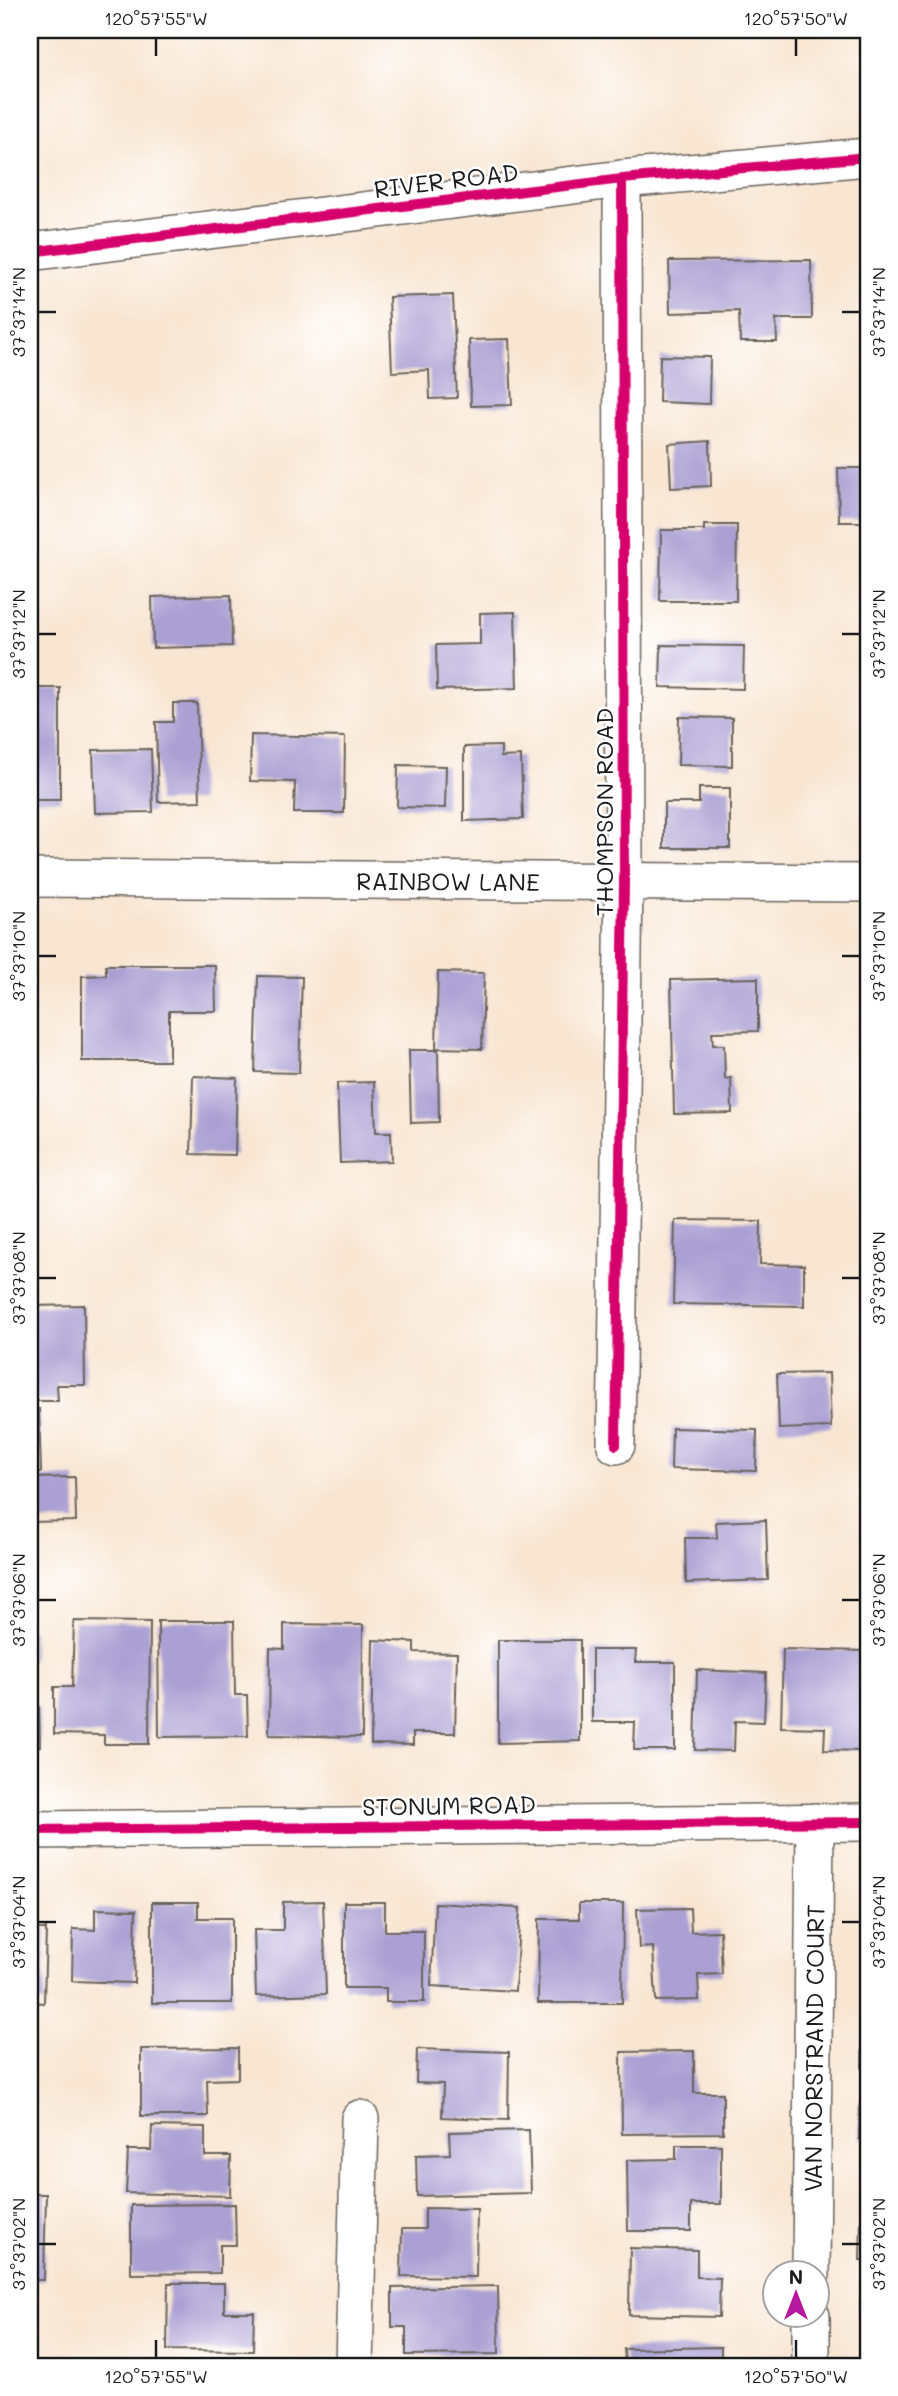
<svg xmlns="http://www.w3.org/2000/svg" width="898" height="2396" font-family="Mali,sans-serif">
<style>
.building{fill:#aba0d3}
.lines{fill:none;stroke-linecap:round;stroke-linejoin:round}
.street-casing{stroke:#69635c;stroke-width:40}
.street{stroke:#fff;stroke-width:37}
.cycleway-casing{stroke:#fff;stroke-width:15}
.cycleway{stroke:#d6006c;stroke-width:10}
.ticks{fill:none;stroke:#1c1c1c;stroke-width:2.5}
.labels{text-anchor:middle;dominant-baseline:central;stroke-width:5;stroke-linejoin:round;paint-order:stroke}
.street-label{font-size:24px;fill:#1c1c1c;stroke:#fff}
.neatline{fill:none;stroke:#1c1c1c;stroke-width:2.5}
.ticks-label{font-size:18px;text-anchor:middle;fill:#1c1c1c}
</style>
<rect width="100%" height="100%" fill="#fff"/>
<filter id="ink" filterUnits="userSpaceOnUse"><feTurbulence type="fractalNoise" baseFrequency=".0143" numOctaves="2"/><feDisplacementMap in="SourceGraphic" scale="14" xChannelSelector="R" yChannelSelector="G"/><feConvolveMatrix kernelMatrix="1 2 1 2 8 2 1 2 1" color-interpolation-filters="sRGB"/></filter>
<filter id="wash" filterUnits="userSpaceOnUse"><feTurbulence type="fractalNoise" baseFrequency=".00686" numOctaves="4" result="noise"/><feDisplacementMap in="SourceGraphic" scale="28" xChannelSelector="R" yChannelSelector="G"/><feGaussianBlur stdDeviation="1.57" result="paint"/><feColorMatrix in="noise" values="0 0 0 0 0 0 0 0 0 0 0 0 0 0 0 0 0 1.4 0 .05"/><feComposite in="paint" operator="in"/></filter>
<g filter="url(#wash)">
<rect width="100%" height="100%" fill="#f8e6d3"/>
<g id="blocks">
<!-- building -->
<path class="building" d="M 811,260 L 812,319 L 776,319 L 777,342 L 740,342 L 739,311 L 670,313 L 669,261 Z
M 453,295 L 457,398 L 430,399 L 429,370 L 392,372 L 389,297 Z
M 509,339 L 512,405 L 471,406 L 469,340 Z
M 660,356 L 710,357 L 709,404 L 659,402 Z
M 710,441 L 711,486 L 671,488 L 669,444 Z
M 838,468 L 868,468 L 868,522 L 839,522 Z
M 704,525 L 737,525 L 736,601 L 660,601 L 661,530 L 704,530 Z
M 231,595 L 232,646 L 153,648 L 152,597 Z
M 515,612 L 517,688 L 437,690 L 436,645 L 480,644 L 480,613 Z
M 661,645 L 744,646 L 743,689 L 660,687 Z
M 30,688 L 60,688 L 60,800 L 30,800 Z
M 173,703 L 197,703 L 200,801 L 158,802 L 156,722 L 173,722 Z
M 679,717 L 732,718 L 732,766 L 678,765 Z
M 251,735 L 345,737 L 344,813 L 294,813 L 295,782 L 250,781 Z
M 501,746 L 501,757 L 521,756 L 523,819 L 464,821 L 464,747 Z
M 151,749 L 153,812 L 95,813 L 93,750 Z
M 398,765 L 446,766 L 445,808 L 397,807 Z
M 699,788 L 730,788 L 730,848 L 664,848 L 664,803 L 699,803 Z
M 106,965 L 215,965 L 216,1011 L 169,1011 L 169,1061 L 82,1061 L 82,976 L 106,975 Z
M 438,972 L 484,973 L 482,1049 L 436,1048 Z
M 258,976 L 302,977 L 299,1073 L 255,1072 Z
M 758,978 L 758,1031 L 712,1032 L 713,1045 L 724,1045 L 725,1079 L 731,1078 L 732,1113 L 674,1114 L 671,980 Z
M 409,1050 L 438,1050 L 439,1122 L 411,1123 Z
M 193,1076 L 237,1078 L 235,1155 L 191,1154 Z
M 374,1082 L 376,1132 L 391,1132 L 392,1161 L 340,1163 L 337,1083 Z
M 675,1220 L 761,1221 L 760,1264 L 804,1265 L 804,1306 L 673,1304 Z
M 84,1305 L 85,1385 L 57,1385 L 58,1401 L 30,1401 L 30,1306 Z
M 829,1373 L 831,1427 L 779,1429 L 777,1374 Z
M 30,1409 L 39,1409 L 41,1472 L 30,1472 Z
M 672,1428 L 757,1430 L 756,1471 L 671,1469 Z
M 75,1477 L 76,1521 L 30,1522 L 30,1478 Z
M 766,1520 L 768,1580 L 686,1583 L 685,1538 L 717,1538 L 716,1522 Z
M 74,1621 L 150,1622 L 149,1744 L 104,1744 L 104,1735 L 54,1734 L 54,1687 L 72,1687 Z
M 158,1621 L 234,1621 L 235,1695 L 247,1695 L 248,1736 L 159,1737 Z
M 284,1624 L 363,1625 L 362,1737 L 269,1735 L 270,1648 L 284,1649 Z
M 30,1629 L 33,1629 L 33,1661 L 30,1661 Z
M 373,1640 L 414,1642 L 414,1652 L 457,1653 L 455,1733 L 413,1733 L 413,1745 L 371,1744 Z
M 498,1640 L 580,1640 L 580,1741 L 498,1743 Z
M 783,1649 L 866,1651 L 864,1751 L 824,1750 L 825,1728 L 781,1727 Z
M 592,1650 L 636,1650 L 635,1662 L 675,1662 L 675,1750 L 634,1750 L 635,1722 L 592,1722 Z
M 697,1670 L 766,1673 L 764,1722 L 735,1721 L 734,1751 L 695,1750 Z
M 30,1706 L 39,1706 L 40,1746 L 30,1747 Z
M 323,1901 L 326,1994 L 256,1996 L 254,1930 L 283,1930 L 283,1902 Z
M 152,1902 L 198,1902 L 198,1918 L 232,1918 L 232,2003 L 152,2003 Z
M 344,1902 L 385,1902 L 385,1931 L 424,1931 L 424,2002 L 386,2002 L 386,1988 L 344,1988 Z
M 435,1903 L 520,1908 L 515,1991 L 431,1986 Z
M 579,1903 L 623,1903 L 622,2003 L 538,2003 L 539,1919 L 579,1919 Z
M 690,1908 L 691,1932 L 720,1931 L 722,1974 L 698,1975 L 699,2000 L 656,2001 L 653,1947 L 639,1948 L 637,1909 Z
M 95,1909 L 136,1910 L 134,1983 L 72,1981 L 73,1929 L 95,1930 Z
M 30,1929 L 46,1929 L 44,2003 L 30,2002 Z
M 863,1937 L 868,1937 L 868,1975 L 862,1975 Z
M 863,2031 L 868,2031 L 868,2069 L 862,2069 Z
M 238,2048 L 238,2079 L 207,2080 L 208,2116 L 141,2116 L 141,2049 Z
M 417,2049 L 509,2052 L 508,2120 L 442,2117 L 443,2084 L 416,2083 Z
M 694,2051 L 694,2093 L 723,2093 L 723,2133 L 622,2134 L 621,2052 Z
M 860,2102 L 868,2102 L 868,2139 L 859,2139 Z
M 152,2126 L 205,2127 L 205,2156 L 231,2156 L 230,2196 L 126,2193 L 128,2150 L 151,2150 Z
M 529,2130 L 531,2193 L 417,2196 L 416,2155 L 450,2154 L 449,2132 Z
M 676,2145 L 721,2145 L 721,2204 L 691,2204 L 691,2231 L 628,2231 L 627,2160 L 676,2159 Z
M 30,2194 L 46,2194 L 44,2280 L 30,2280 Z
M 235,2204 L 236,2245 L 220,2245 L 220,2273 L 131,2274 L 131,2205 Z
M 425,2208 L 477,2209 L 476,2277 L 401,2276 L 402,2229 L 425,2229 Z
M 861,2222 L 868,2222 L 868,2260 L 860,2260 Z
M 630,2248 L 697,2250 L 697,2277 L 720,2278 L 719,2317 L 629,2315 Z
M 168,2283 L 224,2283 L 224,2312 L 254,2312 L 253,2351 L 167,2350 Z
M 498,2286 L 499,2354 L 406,2355 L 406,2327 L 392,2327 L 392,2288 Z
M 868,2298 L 868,2339 L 861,2339 L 860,2299 Z
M 721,2347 L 721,2366 L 625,2366 L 624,2349 Z"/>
</g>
</g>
<g filter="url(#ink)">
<use href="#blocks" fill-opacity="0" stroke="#69635c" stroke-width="2"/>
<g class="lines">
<defs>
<g id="street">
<path d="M 30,252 L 622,179 L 868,157"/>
<path id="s1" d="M 30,878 L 868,883"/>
<path d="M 616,1445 L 624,881 L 622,179"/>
<path d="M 30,1830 L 868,1822"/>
<path id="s2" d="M 811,2274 L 815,1822"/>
<path d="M 354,2366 L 360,2119"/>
<path d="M 811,2366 L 811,2316"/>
</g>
</defs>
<!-- street casing -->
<use href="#street" class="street-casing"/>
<!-- street -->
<use href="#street" class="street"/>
<defs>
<path id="cycleway" d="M 30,252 L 622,179 L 868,157
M 616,1445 L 624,881 L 622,179
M 30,1830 L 868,1822"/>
</defs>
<!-- cycleway casing -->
<use href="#cycleway" class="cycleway-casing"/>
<!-- cycleway -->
<use href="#cycleway" class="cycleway"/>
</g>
</g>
<!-- ticks -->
<path class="ticks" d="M 156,38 L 156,56M 796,38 L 796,56M 38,312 L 56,312M 842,312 L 860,312M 38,634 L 56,634M 842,634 L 860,634M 38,956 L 56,956M 842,956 L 860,956M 38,1278 L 56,1278M 842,1278 L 860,1278M 38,1600 L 56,1600M 842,1600 L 860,1600M 38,1922 L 56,1922M 842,1922 L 860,1922M 38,2244 L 56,2244M 842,2244 L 860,2244M 156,2340 L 156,2358M 796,2340 L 796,2358"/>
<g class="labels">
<!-- street labels -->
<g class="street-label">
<text transform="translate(446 180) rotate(-7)">RIVER ROAD</text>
<text transform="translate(603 812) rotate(-90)">THOMPSON ROAD</text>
<text stroke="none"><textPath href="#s1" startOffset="418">RAINBOW LANE</textPath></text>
<text transform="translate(449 1805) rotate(-1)">STONUM ROAD</text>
<text stroke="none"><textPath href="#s2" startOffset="226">VAN NORSTRAND COURT</textPath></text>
</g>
</g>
<!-- margin -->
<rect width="898" height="2396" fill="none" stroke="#fff" stroke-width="77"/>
<!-- north arrow -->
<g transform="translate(796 2294)"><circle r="33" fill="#ffffff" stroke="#a4a4a4" stroke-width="2"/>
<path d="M0-5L12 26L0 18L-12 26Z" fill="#b5179e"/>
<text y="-10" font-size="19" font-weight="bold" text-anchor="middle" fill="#1c1c1c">N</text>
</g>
<rect x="38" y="38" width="822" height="2320" class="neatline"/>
<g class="ticks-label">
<text x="156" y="25">120°57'55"W</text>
<text x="796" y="25">120°57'50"W</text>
<text transform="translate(19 312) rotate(-90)" y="6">37°37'14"N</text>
<text transform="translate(879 312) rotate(-90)" y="6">37°37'14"N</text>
<text transform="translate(19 634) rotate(-90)" y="6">37°37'12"N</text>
<text transform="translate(879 634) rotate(-90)" y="6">37°37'12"N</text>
<text transform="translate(19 956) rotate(-90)" y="6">37°37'10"N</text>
<text transform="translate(879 956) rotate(-90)" y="6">37°37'10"N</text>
<text transform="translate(19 1278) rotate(-90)" y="6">37°37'08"N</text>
<text transform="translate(879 1278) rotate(-90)" y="6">37°37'08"N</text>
<text transform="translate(19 1600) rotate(-90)" y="6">37°37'06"N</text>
<text transform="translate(879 1600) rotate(-90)" y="6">37°37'06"N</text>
<text transform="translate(19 1922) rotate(-90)" y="6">37°37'04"N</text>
<text transform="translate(879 1922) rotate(-90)" y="6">37°37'04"N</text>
<text transform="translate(19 2244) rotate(-90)" y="6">37°37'02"N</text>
<text transform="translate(879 2244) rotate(-90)" y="6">37°37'02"N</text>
<text x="156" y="2383">120°57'55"W</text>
<text x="796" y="2383">120°57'50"W</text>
</g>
</svg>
